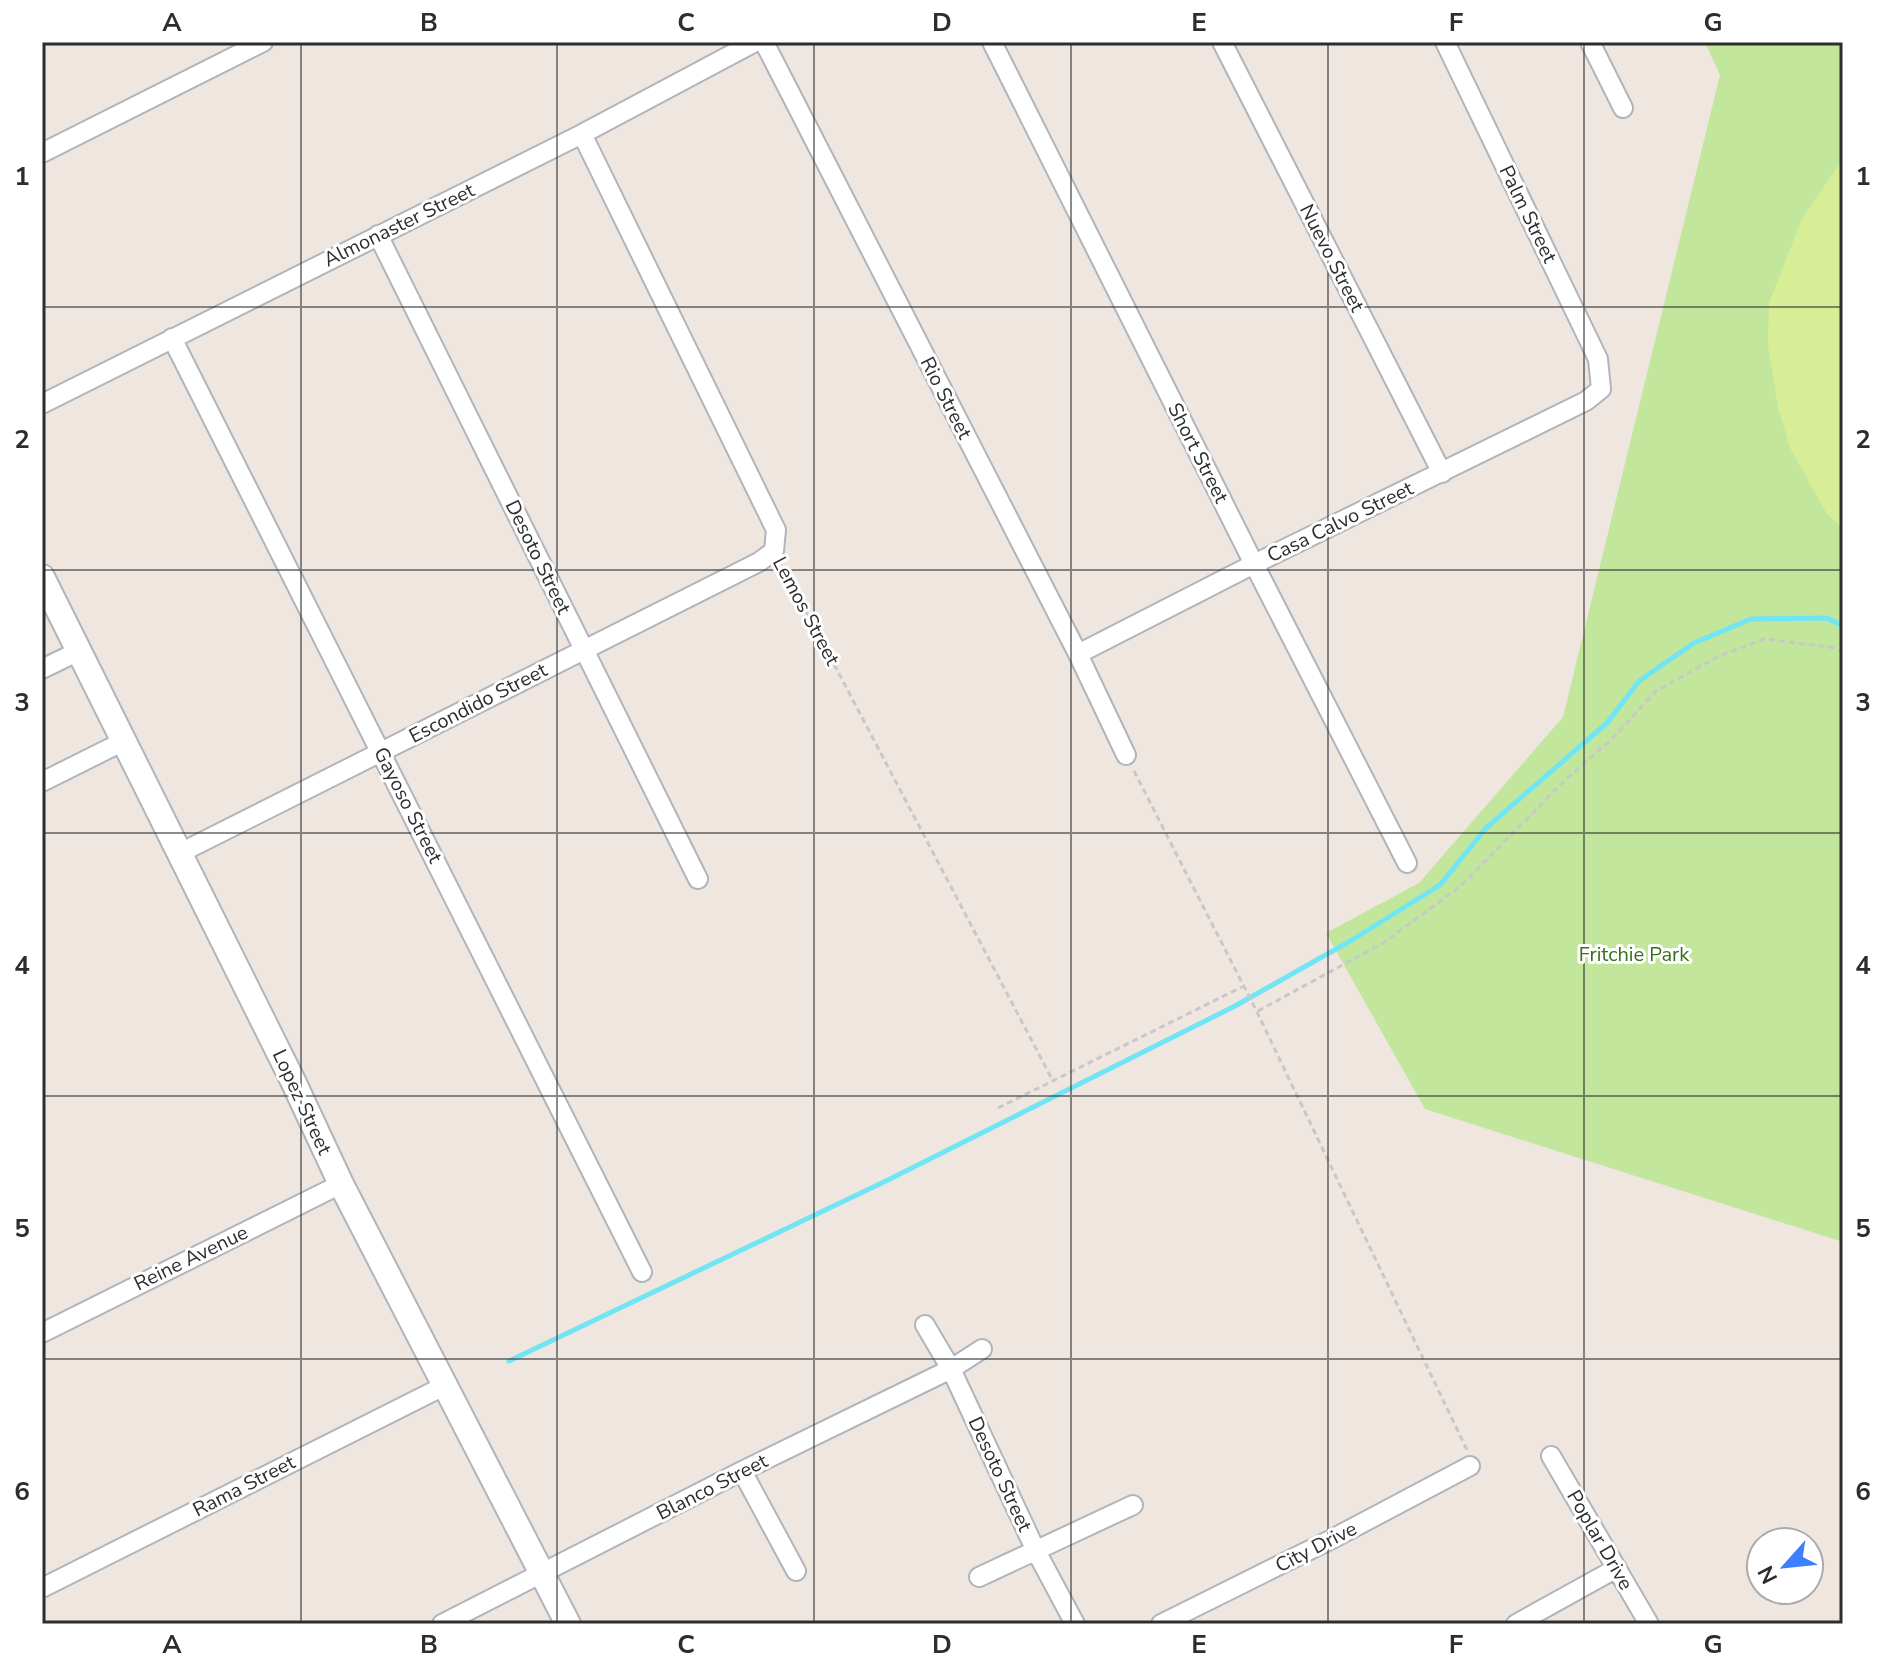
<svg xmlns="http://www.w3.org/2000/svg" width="1885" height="1666" font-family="'Nunito Sans',sans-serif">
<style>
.green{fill:#c1e69c}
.pitch{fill:#d7ee97}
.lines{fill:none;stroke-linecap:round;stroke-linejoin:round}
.stream{stroke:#71e5f3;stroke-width:5}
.minor-casing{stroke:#b0b5bd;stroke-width:22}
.tertiary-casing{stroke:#b0b5bd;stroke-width:28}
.path{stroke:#c8c8c8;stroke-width:3;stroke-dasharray:6 4;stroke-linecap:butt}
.minor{stroke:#fff;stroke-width:18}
.tertiary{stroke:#fff;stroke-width:24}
.grid{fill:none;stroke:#2d2d2d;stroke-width:2;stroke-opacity:0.55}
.labels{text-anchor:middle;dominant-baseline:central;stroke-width:6;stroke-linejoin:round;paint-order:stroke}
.street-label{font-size:20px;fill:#2d2d2d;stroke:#fff}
.park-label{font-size:20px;fill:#396f19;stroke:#fff}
.neatline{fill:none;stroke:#2d2d2d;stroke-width:3}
.grid-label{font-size:26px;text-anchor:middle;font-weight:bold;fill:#2d2d2d}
</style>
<rect width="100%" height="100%" fill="#efe6e0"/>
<!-- green -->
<path class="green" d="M 1705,42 L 1843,42 L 1843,1242 L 1425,1109 L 1326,933 L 1419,883 L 1563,717 L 1720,75 Z"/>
<!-- pitch -->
<path class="pitch" d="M 1838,166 L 1843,170 L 1843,528 L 1827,514 L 1790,448 L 1778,407 L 1768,345 L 1769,303 L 1802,219 Z"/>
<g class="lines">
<!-- stream -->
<path class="stream" d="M 509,1361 L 888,1180 L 1235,1006 L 1352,940 L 1440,885 L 1486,828 L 1607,723 L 1639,681 L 1694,643 L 1751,619 L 1827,618 L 1843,626"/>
<defs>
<path id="minor" d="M 764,42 L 1078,654 L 1126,755
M 992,42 L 1254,564 L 1407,863
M 1222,42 L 1442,473
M 1590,42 L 1623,108
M 42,153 L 263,42
M 378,235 L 698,879
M 172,338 L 642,1272
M 42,404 L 582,134 L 755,42
M 1078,654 L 1254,564 L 1586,401 L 1601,389 L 1598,359 L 1445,42
M 42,669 L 79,651
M 42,782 L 124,741
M 180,853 L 759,562 L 774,551 L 776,530 L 582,134
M 925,1325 L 951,1369 L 1036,1551 L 1075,1624
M 42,1333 L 341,1184
M 1551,1456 L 1649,1624
M 742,1471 L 796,1571
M 979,1577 L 1133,1505
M 42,1588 L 446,1385
M 442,1624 L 742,1471 L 951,1369 L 982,1349
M 1161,1624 L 1332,1539 L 1470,1466
M 1516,1624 L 1617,1568"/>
<path id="tertiary" d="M 42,577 L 293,1081 L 341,1184 L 568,1624"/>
</defs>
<!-- minor casing -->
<use href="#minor" class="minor-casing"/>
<!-- tertiary casing -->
<use href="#tertiary" class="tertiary-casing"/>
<!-- path -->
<path class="path" d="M 783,567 L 1053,1081
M 1134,771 L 1257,1012 L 1467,1450
M 1258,1011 L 1383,943 L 1461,886 L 1563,782 L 1613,738 L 1656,691 L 1719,656 L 1764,639 L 1836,648 L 1843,653
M 998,1108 L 1242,987"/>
<!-- minor -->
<use href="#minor" class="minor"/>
<!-- tertiary -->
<use href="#tertiary" class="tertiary"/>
</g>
<!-- grid -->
<path class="grid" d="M 301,42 L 301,1624M 557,42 L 557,1624M 814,42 L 814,1624M 1071,42 L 1071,1624M 1328,42 L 1328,1624M 1584,42 L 1584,1624M 42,307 L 1843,307M 42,570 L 1843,570M 42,833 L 1843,833M 42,1096 L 1843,1096M 42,1359 L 1843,1359"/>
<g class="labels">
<!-- street labels -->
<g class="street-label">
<text transform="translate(1528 214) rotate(64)">Palm Street</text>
<text transform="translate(399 225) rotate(-26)">Almonaster Street</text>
<text transform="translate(1332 258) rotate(63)">Nuevo Street</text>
<text transform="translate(946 398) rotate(63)">Rio Street</text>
<text transform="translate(1198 453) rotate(63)">Short Street</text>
<text transform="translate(1340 522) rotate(-26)">Casa Calvo Street</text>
<text transform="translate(538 557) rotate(64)">Desoto Street</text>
<text transform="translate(806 611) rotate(62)">Lemos Street</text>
<text transform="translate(478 703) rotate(-27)">Escondido Street</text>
<text transform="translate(408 805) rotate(63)">Gayoso Street</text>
<text transform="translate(302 1102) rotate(65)">Lopez Street</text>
<text transform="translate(191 1258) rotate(-26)">Reine Avenue</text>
<text transform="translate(1000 1474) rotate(65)">Desoto Street</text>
<text transform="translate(244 1486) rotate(-27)">Rama Street</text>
<text transform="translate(712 1487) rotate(-27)">Blanco Street</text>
<text transform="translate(1600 1540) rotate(60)">Poplar Drive</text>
<text transform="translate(1316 1547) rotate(-27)">City Drive</text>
</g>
<!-- park labels -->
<g class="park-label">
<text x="1634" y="954">Fritchie Park</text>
</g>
</g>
<!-- border -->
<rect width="1885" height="1666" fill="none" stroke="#ffffff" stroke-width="88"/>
<!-- north arrow -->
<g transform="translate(1785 1566) rotate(243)"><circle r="38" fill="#ffffff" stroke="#ababab" stroke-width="2"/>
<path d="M0-6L14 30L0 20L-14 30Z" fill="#3d80ff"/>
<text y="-12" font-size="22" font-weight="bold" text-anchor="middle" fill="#2d2d2d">N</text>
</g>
<rect x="44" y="44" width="1797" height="1578" class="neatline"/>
<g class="grid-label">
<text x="172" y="31">A</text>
<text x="429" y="31">B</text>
<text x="686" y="31">C</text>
<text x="942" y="31">D</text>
<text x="1199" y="31">E</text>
<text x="1456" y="31">F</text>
<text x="1713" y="31">G</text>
<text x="22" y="185">1</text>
<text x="1863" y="185">1</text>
<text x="22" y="448">2</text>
<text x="1863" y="448">2</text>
<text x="22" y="711">3</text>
<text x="1863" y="711">3</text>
<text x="22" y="974">4</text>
<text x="1863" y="974">4</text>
<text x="22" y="1237">5</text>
<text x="1863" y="1237">5</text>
<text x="22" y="1500">6</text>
<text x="1863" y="1500">6</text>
<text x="172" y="1653">A</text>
<text x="429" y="1653">B</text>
<text x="686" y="1653">C</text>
<text x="942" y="1653">D</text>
<text x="1199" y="1653">E</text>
<text x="1456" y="1653">F</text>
<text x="1713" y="1653">G</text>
</g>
</svg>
